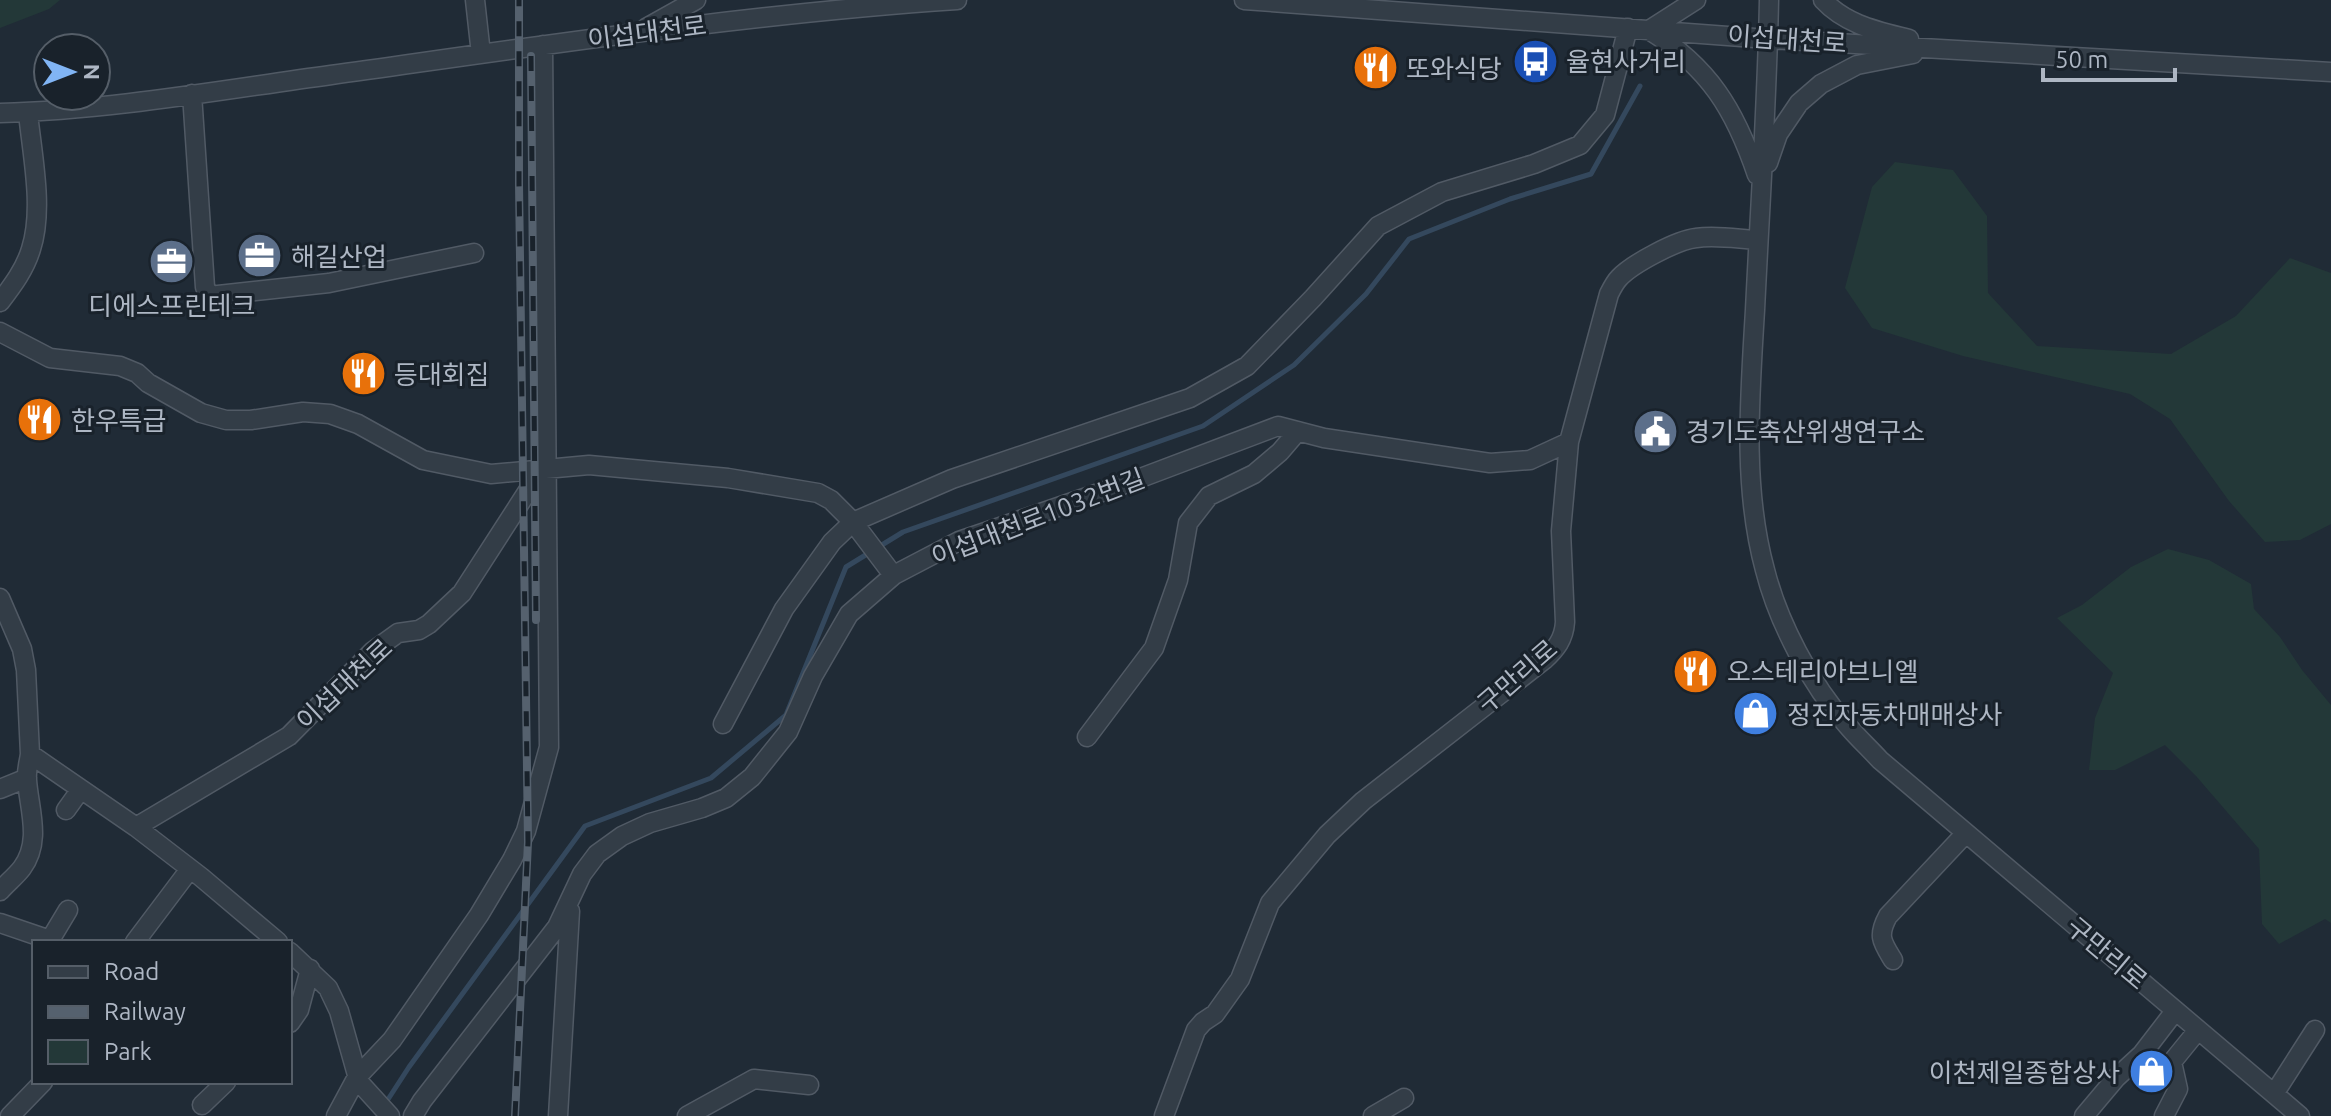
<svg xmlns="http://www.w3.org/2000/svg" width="2331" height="1116" font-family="Ubuntu,'Noto Sans KR',sans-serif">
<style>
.green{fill:#233838}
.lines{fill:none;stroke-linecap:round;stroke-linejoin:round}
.stream{stroke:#34485d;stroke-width:5}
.minor-casing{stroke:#515a65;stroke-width:21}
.minor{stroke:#333d47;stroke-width:18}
.rail-casing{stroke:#55616e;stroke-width:8}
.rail{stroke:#19222b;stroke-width:5;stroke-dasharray:15;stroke-linecap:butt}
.labels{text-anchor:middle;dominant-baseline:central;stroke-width:6;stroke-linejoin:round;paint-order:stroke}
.street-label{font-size:26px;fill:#aeb7c4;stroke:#19222b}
.poi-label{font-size:26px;fill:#aeb7c4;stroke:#19222b;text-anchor:start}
</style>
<rect width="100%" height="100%" fill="#202b36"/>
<!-- green -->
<path class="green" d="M 0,0 L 60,0 L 49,9 L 0,28 Z
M 1895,162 L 1953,170 L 1987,216 L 1988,293 L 2037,346 L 2171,354 L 2236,316 L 2290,258 L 2331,273 L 2331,524 L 2300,540 L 2265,542 L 2229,501 L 2170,419 L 2130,394 L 1963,356 L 1872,328 L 1845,288 L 1872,187 Z
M 2168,549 L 2209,560 L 2251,584 L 2254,609 L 2280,637 L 2302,670 L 2331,705 L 2331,923 L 2325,919 L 2279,944 L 2262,924 L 2259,849 L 2196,776 L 2165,745 L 2115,770 L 2089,770 L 2095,718 L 2113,673 L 2057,618 L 2082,605 L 2131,567 Z"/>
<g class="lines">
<!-- stream -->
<path class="stream" d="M 385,1104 L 409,1067 L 585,826 L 711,778 L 786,715 L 846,567 L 903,532 L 1203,426 L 1294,365 L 1366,294 L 1409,239 L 1510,199 L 1591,174 L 1640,86"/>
<defs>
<path id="minor" d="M 475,0 L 481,54
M 1244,0 L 1768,39 L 2331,72
M 1696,0 L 1649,30 C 1709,67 1735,110 1757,175
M 1769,0 C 1767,103 1760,207 1755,310 C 1750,396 1742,486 1765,570 C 1778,622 1811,685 1847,725 C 1857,737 1869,748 1880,760 L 2300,1116
M 1823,0 C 1846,25 1878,31 1909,39
M 646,28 L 696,0
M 192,94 L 205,287 L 209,296 L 329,283 L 474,253
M 0,113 C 111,110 221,90 331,75 C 539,46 747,14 957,0
M 1768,163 L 1778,134 L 1799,103 L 1821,84 L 1857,65 L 1913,54
M 0,302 C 13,285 25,269 31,249 C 44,209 32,154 28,113
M 0,332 L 50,358 L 120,366 L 137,373 L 148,383 L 201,413 L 226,420 L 251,420 L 303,412 L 330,414 L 358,424 L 423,460 L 491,474 L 589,465 L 728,478 L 818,493 L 831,500 L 853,522 L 890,571
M 0,598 L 22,649 L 26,670 L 30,754 L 136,827 L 201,877 L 278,942
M 723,724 L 784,609 L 832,542 L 853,522 L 952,479 L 1190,398 L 1247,366 L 1313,298 L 1378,226 L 1442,192 L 1534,164 L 1580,145 L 1605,115 L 1628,28
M 1087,737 L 1154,648 L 1178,580 L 1188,523 L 1209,496 L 1254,474 L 1280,452 L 1298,431
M 0,789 L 27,778
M 66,810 L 81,789
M 136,827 L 289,736 L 373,651 L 398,633 L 419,630 L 429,624 L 462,593 L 542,469
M 0,891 C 7,883 16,876 22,868 C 42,841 29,809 27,780 C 26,771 29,762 30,754
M 0,923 L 50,940 L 68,910
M 135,942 L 190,869
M 290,952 L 328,988 L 339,1011 L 359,1082 L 390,1116
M 1893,960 C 1882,942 1877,936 1888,916 L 1966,833
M 290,1023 L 299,1010 L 310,969
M 2274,1094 L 2315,1030
M 202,1105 L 226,1082
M 10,1116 L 43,1082
M 336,1116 L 357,1077 L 392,1040 L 479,915 L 512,860 L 526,831 L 549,747 L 543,45
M 413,1116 L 422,1101 L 557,927 L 582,874 L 597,854 L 622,836 L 650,823 L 702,808 L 726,798 L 752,777 L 788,732 L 813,676 L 849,614 L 894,575 L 959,541 L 1122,485 L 1278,426 L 1324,438 L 1490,463 L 1530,460 L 1569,442
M 558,1116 L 570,911
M 687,1116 L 754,1079 L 809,1085
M 1164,1116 L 1196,1030 L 1203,1022 L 1215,1014 L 1240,979 L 1270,903 L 1327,835 L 1363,801 L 1544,660 C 1556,649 1564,639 1565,622 L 1561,531 L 1569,442 L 1609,294 C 1612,288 1615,282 1619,278 C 1632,264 1677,240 1696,238 C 1716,235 1738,239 1758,240
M 1373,1116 L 1404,1098
M 2084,1116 L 2116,1078 L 2142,1054 L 2175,1011
M 2164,1116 L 2178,1089 L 2172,1062 L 2198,1030"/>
</defs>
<!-- minor casing -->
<use href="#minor" class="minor-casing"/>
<!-- minor -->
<use href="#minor" class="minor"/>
<defs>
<path id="rail" d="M 531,56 L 536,620
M 515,1116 L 528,842 L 519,184 L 519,0"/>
</defs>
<!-- rail casing -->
<use href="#rail" class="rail-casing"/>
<!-- rail -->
<use href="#rail" class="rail"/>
</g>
<!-- icons -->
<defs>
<symbol id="bus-disc" viewBox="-11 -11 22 22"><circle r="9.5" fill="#1a4fb4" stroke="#19222b"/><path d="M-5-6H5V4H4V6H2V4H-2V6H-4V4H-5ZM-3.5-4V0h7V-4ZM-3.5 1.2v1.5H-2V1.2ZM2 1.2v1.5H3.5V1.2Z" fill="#fff"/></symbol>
<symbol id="restaurant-disc" viewBox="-11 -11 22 22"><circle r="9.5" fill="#e8710a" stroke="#19222b"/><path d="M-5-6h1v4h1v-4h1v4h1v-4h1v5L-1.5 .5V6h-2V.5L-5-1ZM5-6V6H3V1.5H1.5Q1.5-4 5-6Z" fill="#fff"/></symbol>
<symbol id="office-disc" viewBox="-11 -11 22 22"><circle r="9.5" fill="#5c6f8a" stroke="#19222b"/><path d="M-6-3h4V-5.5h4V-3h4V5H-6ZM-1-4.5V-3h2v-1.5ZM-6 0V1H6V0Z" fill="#fff"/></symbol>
<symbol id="civic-disc" viewBox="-11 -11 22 22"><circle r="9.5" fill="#5c6f8a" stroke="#19222b"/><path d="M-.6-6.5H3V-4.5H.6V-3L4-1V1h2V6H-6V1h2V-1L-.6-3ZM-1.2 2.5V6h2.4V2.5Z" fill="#fff"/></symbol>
<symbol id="shop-disc" viewBox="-11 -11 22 22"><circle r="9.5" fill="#3f7fe0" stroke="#19222b"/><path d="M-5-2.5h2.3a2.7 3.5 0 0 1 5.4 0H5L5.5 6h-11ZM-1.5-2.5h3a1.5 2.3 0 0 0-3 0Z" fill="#fff"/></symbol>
</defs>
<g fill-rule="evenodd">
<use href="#bus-disc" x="1510" y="36" width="51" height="51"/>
<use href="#restaurant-disc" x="1350" y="42" width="51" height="51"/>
<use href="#office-disc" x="234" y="230" width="51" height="51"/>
<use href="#office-disc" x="146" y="236" width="51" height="51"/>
<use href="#restaurant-disc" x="338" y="348" width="51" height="51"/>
<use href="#restaurant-disc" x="14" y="394" width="51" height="51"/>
<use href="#civic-disc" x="1630" y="406" width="51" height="51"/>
<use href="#restaurant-disc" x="1670" y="646" width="51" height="51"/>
<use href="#shop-disc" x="1730" y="688" width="51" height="51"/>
<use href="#shop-disc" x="2126" y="1046" width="51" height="51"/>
</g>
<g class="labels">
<!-- street labels -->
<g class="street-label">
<text transform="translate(647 32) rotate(-7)">이섭대천로</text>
<text transform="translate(1787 39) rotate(4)">이섭대천로</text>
<text transform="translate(1038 517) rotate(-21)">이섭대천로1032번길</text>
<text transform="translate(1517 676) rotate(-41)">구만리로</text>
<text transform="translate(344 684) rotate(-43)">이섭대천로</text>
<text transform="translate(2107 953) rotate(40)">구만리로</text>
</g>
<!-- poi labels -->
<g class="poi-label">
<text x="1566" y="61">율현사거리</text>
<text x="1406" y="68">또와식당</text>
<text x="291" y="256">해길산업</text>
<text x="172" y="305" text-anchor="middle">디에스프린테크</text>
<text x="394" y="374">등대회집</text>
<text x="71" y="420">한우특급</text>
<text x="1686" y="431">경기도축산위생연구소</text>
<text x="1727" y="671">오스테리아브니엘</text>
<text x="1787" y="714">정진자동차매매상사</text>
<text x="2120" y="1072" text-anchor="end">이천제일종합상사</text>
</g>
</g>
<!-- legend -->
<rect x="32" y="940" width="260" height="144" fill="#19222b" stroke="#555e68" stroke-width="2"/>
<rect x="48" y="966" width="40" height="12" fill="#333d47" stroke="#555e68" stroke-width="2"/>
<text x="104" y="980" font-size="24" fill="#aeb7c4">Road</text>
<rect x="48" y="1006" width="40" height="12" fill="#55616e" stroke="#555e68" stroke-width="2"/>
<text x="104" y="1020" font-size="24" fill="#aeb7c4">Railway</text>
<rect x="48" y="1040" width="40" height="24" fill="#233838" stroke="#555e68" stroke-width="2"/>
<text x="104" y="1060" font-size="24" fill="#aeb7c4">Park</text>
<!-- north arrow -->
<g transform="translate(72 72) rotate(90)"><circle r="38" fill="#19222b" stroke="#555e68" stroke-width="2"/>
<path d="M0-6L14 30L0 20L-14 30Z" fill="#81b5f5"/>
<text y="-12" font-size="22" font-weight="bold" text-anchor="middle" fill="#aeb7c4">N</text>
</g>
<!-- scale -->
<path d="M2043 68v12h132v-12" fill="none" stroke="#aeb7c4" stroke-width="4"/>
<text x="2055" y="68" font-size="24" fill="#aeb7c4" stroke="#19222b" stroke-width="6" paint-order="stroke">50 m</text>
</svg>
